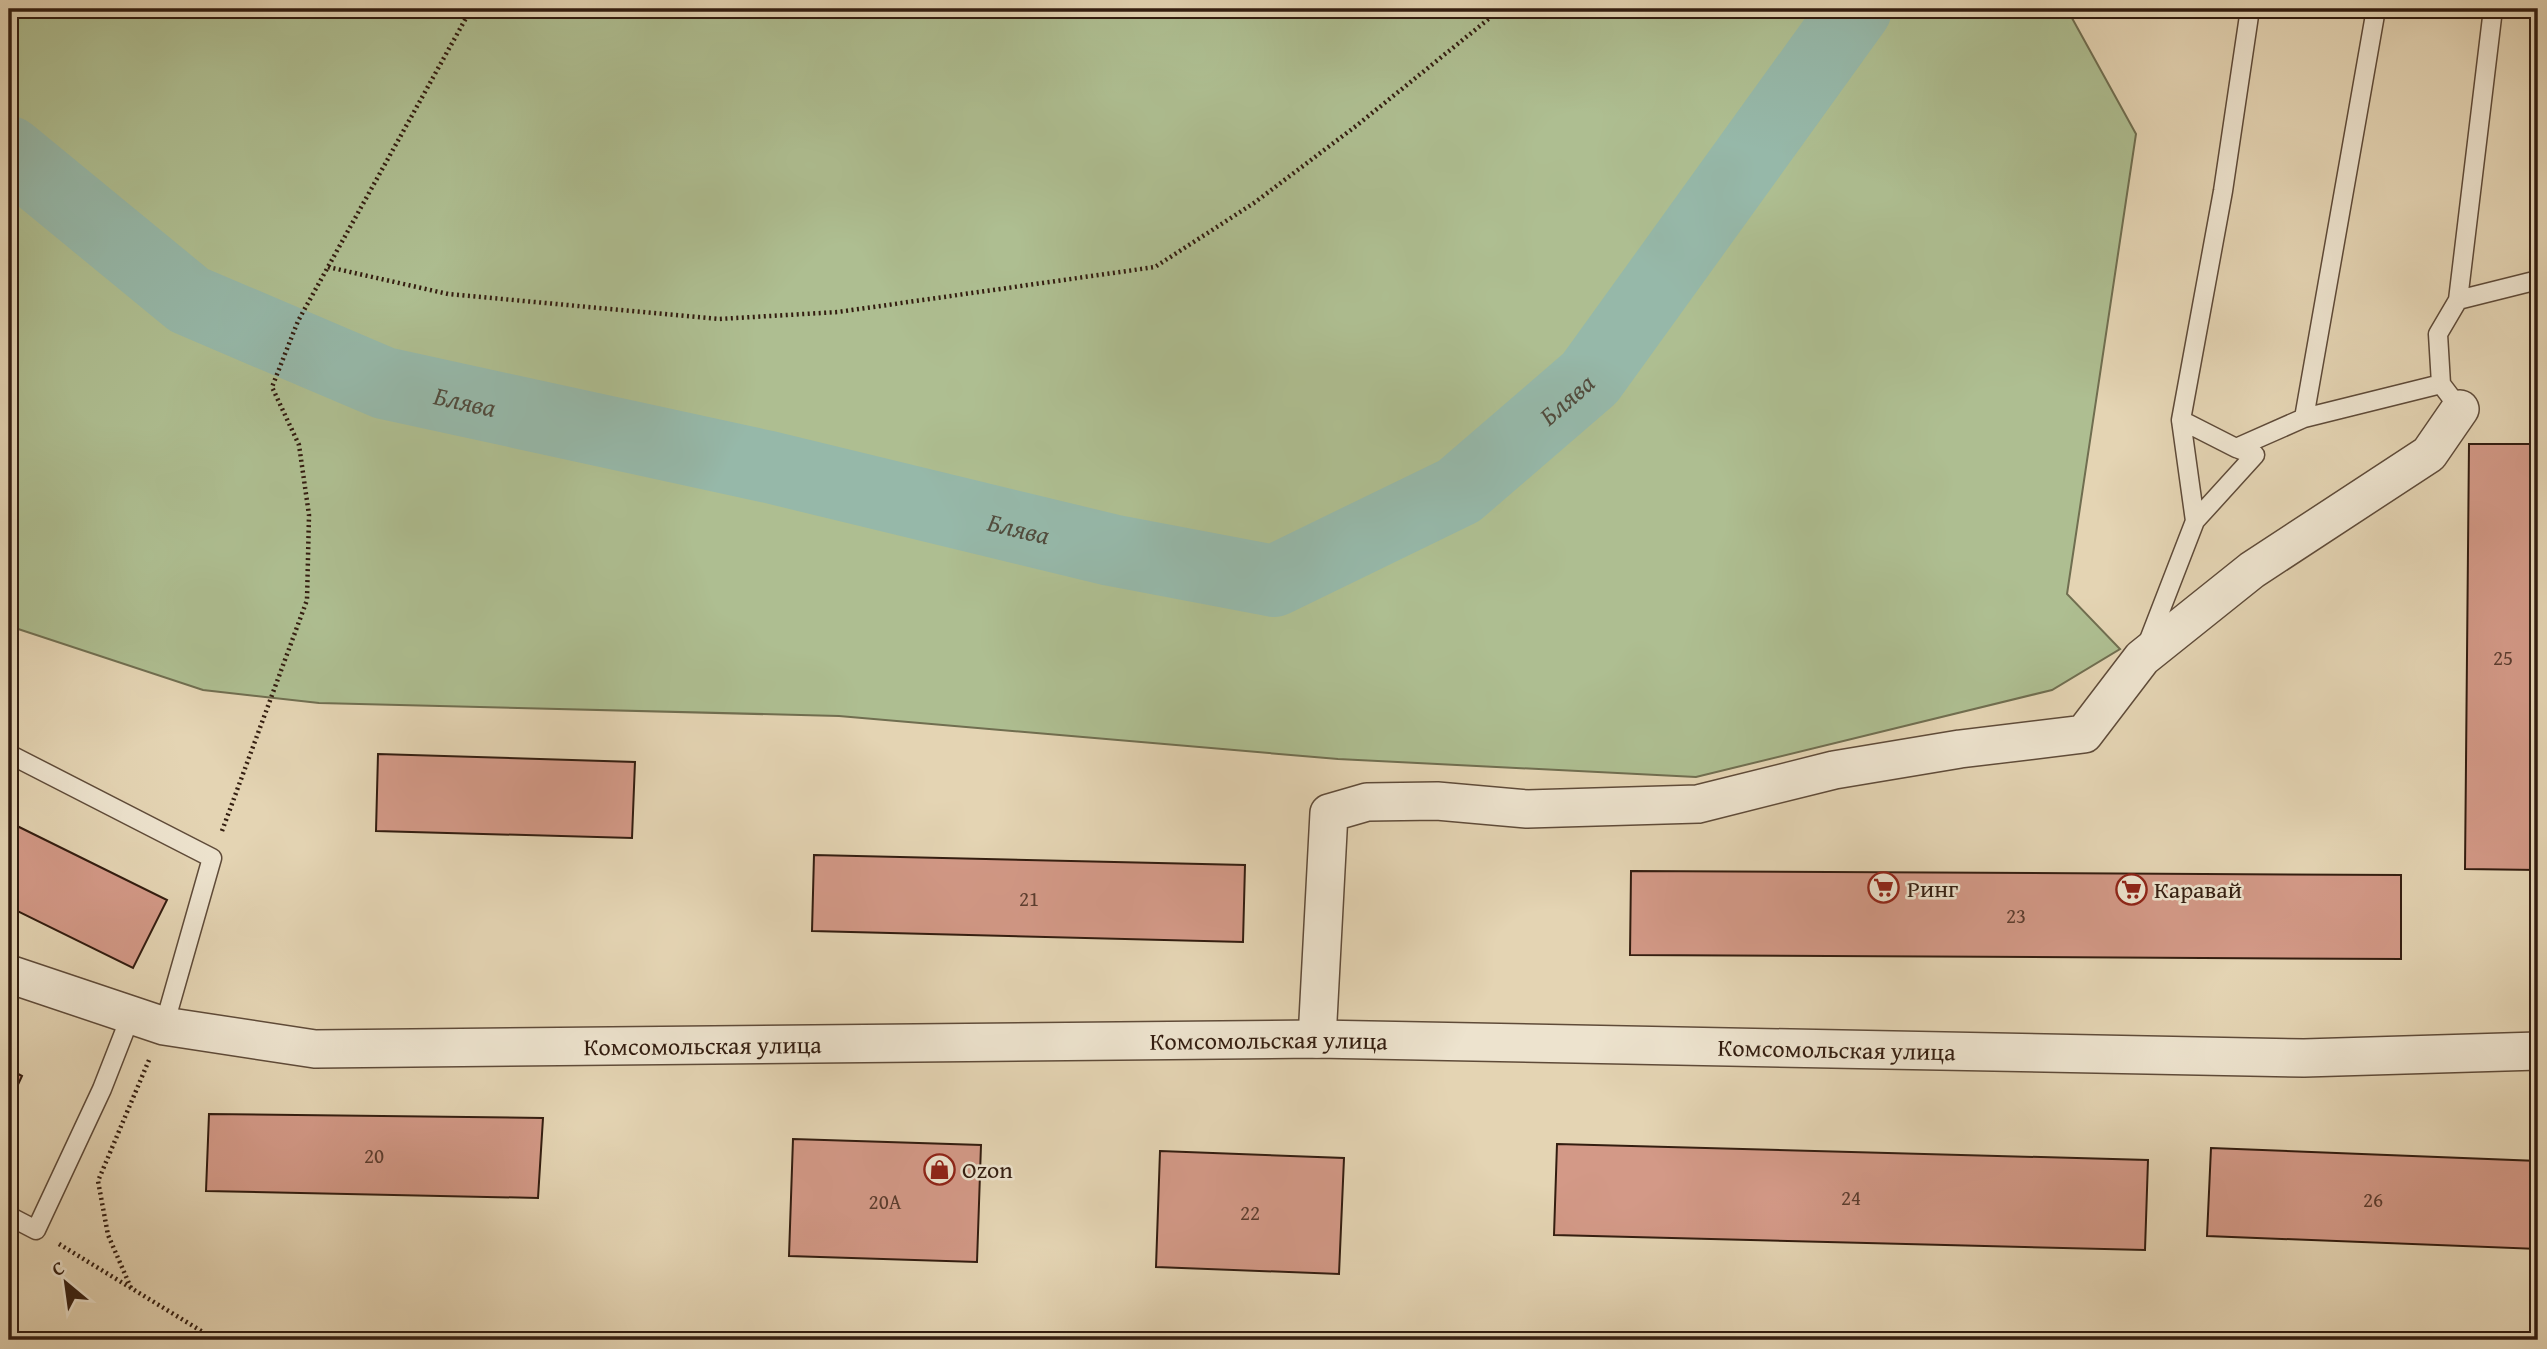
<svg xmlns="http://www.w3.org/2000/svg" width="2547" height="1349" font-family="'Gentium Book Plus',serif">
<style>
.green{fill:#aebe91;stroke:#706e50;stroke-width:2}
.lines{fill:none;stroke-linecap:round;stroke-linejoin:round}
.river{stroke:#96b8a9;stroke-width:72}
.building{fill:#d39987;stroke:#331d10;stroke-width:2}
.service-casing{stroke:#5f4b39;stroke-width:21}
.minor-casing{stroke:#5f4b39;stroke-width:40}
.path{stroke:#331d10;stroke-width:4.5;stroke-dasharray:2 3.5;stroke-linecap:butt}
.service{stroke:#ede3ce;stroke-width:18}
.minor{stroke:#ede3ce;stroke-width:37}
.labels{text-anchor:middle;dominant-baseline:central;stroke-width:5;stroke-linejoin:round;paint-order:stroke}
.number-label{font-size:21px;fill:#5b3c2e}
.poi-label{font-size:24px;fill:#331d10;stroke:#ede3ce;text-anchor:start}
.street-label{font-size:24px;fill:#331d10;stroke:#ede3ce}
.water-label{font-size:26px;font-style:italic;fill:#514c3e;stroke:#ede3ce}
</style>
<rect width="100%" height="100%" fill="#e4d4b3"/>
<filter id="stains"><feTurbulence type="fractalNoise" baseFrequency=".00286" numOctaves="4"/><feColorMatrix values="0 0 0 0 .2 0 0 0 0 .09 0 0 0 0 .02 0 0 0 .5 -.17"/></filter>
<radialGradient id="worn" r=".72"><stop offset=".6" stop-color="#630" stop-opacity="0"/><stop offset="1" stop-color="#630" stop-opacity=".3"/></radialGradient>
<!-- green -->
<path class="green" d="M 9,9 L 2067,9 L 2136,134 L 2067,594 L 2120,649 L 2052,690 L 1696,777 L 1338,759 L 839,716 L 319,703 L 203,690 L 9,626 Z"/>
<g class="lines">
<!-- river -->
<path class="river" id="s1" d="M 9,152 L 189,300 L 384,383 L 769,467 L 1111,550 L 1274,581 L 1459,491 L 1590,378 L 1856,9"/>
</g>
<!-- building -->
<path class="building" d="M 2469,444 L 2538,444 L 2538,870 L 2465,869 Z
M 378,754 L 635,762 L 632,838 L 376,831 Z
M 9,822 L 167,900 L 133,968 L 9,907 Z
M 814,855 L 1245,865 L 1243,942 L 812,931 Z
M 1631,871 L 2401,875 L 2401,959 L 1630,955 Z
M 9,1069 L 22,1076 L 9,1104 Z
M 209,1114 L 543,1118 L 538,1198 L 206,1191 Z
M 793,1139 L 981,1145 L 977,1262 L 789,1256 Z
M 1557,1144 L 2148,1160 L 2145,1250 L 1554,1235 Z
M 2211,1148 L 2538,1161 L 2538,1249 L 2207,1236 Z
M 1160,1151 L 1344,1158 L 1339,1274 L 1156,1267 Z"/>
<g class="lines">
<defs>
<path id="service" d="M 2458,300 L 2493,9
M 2460,409 L 2441,384 L 2438,334 L 2458,300 L 2538,280
M 2304,418 L 2376,9
M 2181,420 L 2195,521
M 2236,448 L 2181,420 L 2223,191 L 2250,9
M 2147,645 L 2195,521 L 2255,455 L 2236,448 L 2304,418 L 2441,384
M 9,754 L 212,858 L 164,1026
M 9,1216 L 36,1230 L 102,1089 L 131,1015"/>
<g id="minor">
<path id="s2" d="M 9,974 L 164,1026 L 315,1049 L 1317,1039 L 2304,1058 L 2538,1051"/>
<path d="M 1317,1039 L 1329,813 L 1367,802 L 1437,801 L 1527,809 L 1698,804 L 1834,770 L 1960,749 L 2084,734 L 2142,658 L 2252,570 L 2429,454 L 2460,409"/>
</g>
</defs>
<!-- service casing -->
<use href="#service" class="service-casing"/>
<!-- minor casing -->
<use href="#minor" class="minor-casing"/>
<!-- path -->
<path class="path" d="M 328,267 L 448,294 L 719,319 L 838,312 L 1155,267 L 1254,203 L 1356,126 L 1501,9
M 222,831 L 307,600 L 309,515 L 299,445 L 272,387 L 298,321 L 471,9
M 59,1244 L 216,1340
M 131,1288 L 108,1235 L 98,1181 L 149,1060"/>
<!-- service -->
<use href="#service" class="service"/>
<!-- minor -->
<use href="#minor" class="minor"/>
</g>
<!-- icons -->
<defs>
<symbol id="supermarket-ring" viewBox="-11 -11 22 22"><circle r="9.5" fill="#ede3ce" stroke="#8f2418" stroke-width="1.5"/><path d="M-6-5.5h2.5l.6 2H6L4.5 2H-2.5L-4.4-4H-6ZM-1.5 3.2a1.3 1.3 0 1 0 .1 0ZM3 3.2a1.3 1.3 0 1 0 .1 0Z" fill="#8f2418"/></symbol>
<symbol id="shop-ring" viewBox="-11 -11 22 22"><circle r="9.5" fill="#ede3ce" stroke="#8f2418" stroke-width="1.5"/><path d="M-5-2.5h2.3a2.7 3.5 0 0 1 5.4 0H5L5.5 6h-11ZM-1.5-2.5h3a1.5 2.3 0 0 0-3 0Z" fill="#8f2418"/></symbol>
</defs>
<g fill-rule="evenodd">
<use href="#supermarket-ring" x="1866" y="870" width="35" height="35"/>
<use href="#supermarket-ring" x="2114" y="872" width="35" height="35"/>
<use href="#shop-ring" x="922" y="1152" width="35" height="35"/>
</g>
<g class="labels">
<!-- number labels -->
<g class="number-label">
<text x="2503" y="657">25</text>
<text x="1029" y="898">21</text>
<text x="2016" y="915">23</text>
<text x="374" y="1155">20</text>
<text x="1851" y="1197">24</text>
<text x="2373" y="1199">26</text>
<text x="885" y="1201">20А</text>
<text x="1250" y="1212">22</text>
</g>
<!-- poi labels -->
<g class="poi-label">
<text x="1907" y="888">Ринг</text>
<text x="2154" y="889">Каравай</text>
<text x="962" y="1169">Ozon</text>
</g>
<!-- street labels -->
<g class="street-label">
<text stroke="none"><textPath href="#s2" startOffset="1270">Комсомольская улица</textPath></text>
<text stroke="none"><textPath href="#s2" startOffset="704">Комсомольская улица</textPath></text>
<text stroke="none"><textPath href="#s2" startOffset="1838">Комсомольская улица</textPath></text>
</g>
<!-- water labels -->
<g class="water-label">
<text stroke="none"><textPath href="#s1" startOffset="1704">Блява</textPath></text>
<text stroke="none"><textPath href="#s1" startOffset="528">Блява</textPath></text>
<text stroke="none"><textPath href="#s1" startOffset="1096">Блява</textPath></text>
</g>
</g>
<!-- margin -->
<rect width="2547" height="1349" fill="none" stroke="#e4d4b3" stroke-width="35"/>
<rect x="10" y="10" width="2526" height="1328" fill="none" stroke="#331d10" stroke-width="3.5"/>
<rect x="18" y="18" width="2512" height="1314" fill="none" stroke="#331d10" stroke-width="2"/>
<!-- north arrow -->
<g transform="translate(66 1283) rotate(331)" stroke="#ede3ce" stroke-width="5" paint-order="stroke">
<path d="M0-5L12 26L0 18L-12 26Z" fill="#331d10"/>
<text y="-10" font-size="19" font-weight="bold" text-anchor="middle" fill="#331d10">С</text>
</g>
<rect width="100%" height="100%" filter="url(#stains)"/>
<rect width="100%" height="100%" fill="url(#worn)"/>
</svg>
